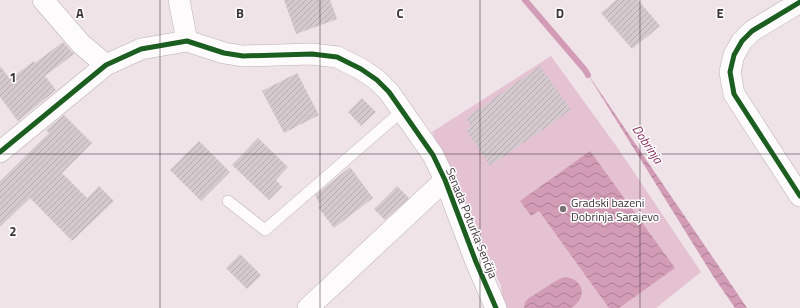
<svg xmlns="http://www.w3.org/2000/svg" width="800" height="308" font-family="'Titillium Web',sans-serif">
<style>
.grass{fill:#e5c2d1}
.water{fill:url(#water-waves)}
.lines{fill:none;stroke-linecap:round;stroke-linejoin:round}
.stream{stroke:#d29cb6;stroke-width:6}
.building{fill:url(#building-hatch)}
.service-casing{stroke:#bab0b5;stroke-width:12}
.minor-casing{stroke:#bab0b5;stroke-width:22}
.service{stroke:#fdfbfc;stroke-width:11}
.minor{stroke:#fdfbfc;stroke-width:21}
.cycleway-casing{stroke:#fff;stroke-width:8}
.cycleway{stroke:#1b5e20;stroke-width:5}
.grid{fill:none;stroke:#3d3438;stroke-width:1;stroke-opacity:0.55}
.poi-dot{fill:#7b7176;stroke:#fff;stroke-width:1.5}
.labels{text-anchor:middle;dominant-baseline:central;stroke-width:3;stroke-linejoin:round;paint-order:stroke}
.poi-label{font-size:12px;fill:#3d3438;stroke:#fff;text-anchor:start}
.street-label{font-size:12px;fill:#3d3438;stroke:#fff}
.water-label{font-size:13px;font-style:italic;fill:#893161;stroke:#fff}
.grid-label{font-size:13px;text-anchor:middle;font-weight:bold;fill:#3d3438;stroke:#fff;stroke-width:3;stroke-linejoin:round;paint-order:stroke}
</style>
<defs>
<pattern id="water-waves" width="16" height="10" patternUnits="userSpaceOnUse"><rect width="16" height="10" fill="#d29cb6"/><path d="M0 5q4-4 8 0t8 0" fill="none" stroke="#ac8095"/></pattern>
<pattern id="building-hatch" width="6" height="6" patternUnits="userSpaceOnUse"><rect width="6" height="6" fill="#d4cace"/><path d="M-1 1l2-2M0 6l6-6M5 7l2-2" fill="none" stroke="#b7aeb2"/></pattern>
</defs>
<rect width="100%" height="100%" fill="#efe3e8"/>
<!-- grass -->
<path class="grass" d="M 551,56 L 617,147 L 701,272 L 656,308 L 503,308 L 501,286 L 432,132 Z"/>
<!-- water -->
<path class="water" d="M 585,70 L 735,290 L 747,308 L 735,308 L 713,276 Z
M 590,151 L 675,268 L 619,308 L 609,308 L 539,211 L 531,216 L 520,201 Z
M 565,277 C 584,279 588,298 571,308 L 524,308 L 525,302 L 529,298 L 559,279 Z"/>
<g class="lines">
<!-- stream -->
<path class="stream" d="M 525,0 L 585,70 L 588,75"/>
</g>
<!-- building -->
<path class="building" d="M 284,0 L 330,0 L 337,19 L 296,34 Z
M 616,0 L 638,0 L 660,26 L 632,49 L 601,13 Z
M 63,42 L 74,54 L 45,76 L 56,90 L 18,121 L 0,97 L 0,66 L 10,79 L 34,61 L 35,63 Z
M 540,66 L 571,110 L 490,166 L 466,130 L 471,126 L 466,118 Z
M 297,73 L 319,115 L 284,133 L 262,91 Z
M 362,98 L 376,112 L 361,126 L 348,112 Z
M 64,115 L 92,143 L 62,173 L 87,198 L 99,186 L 114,201 L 72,241 L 30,198 L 0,227 L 0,181 L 49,133 L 46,130 Z
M 258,138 L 288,167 L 276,180 L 282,187 L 269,200 L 232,165 Z
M 199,141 L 230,172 L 201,201 L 170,170 Z
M 350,167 L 373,198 L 334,228 L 318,207 L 320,205 L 315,195 Z
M 397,186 L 409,198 L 385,220 L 374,209 Z
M 240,254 L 261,275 L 247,289 L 226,268 Z"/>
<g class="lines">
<defs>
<path id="service" d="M 228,201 L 265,230 L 402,111"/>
<path id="minor" d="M 43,0 L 81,44 L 106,65
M 179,0 L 187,41
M 800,2 L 752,31 L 742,41 L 734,55 L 730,72 L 734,94 L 800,196
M 0,152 L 106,65 L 141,49 L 187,41 L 224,53 L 243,56 L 312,54 L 337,57 L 361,69 L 377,80 L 389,92 L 433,155 L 445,180 L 476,262 L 496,308
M 308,308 L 445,180"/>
</defs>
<!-- service casing -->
<use href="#service" class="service-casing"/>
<!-- minor casing -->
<use href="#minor" class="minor-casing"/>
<!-- service -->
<use href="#service" class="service"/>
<!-- minor -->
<use href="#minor" class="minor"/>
<defs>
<path id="cycleway" d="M 800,2 L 752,31 L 742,41 L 734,55 L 730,72 L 734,94 L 800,196
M 0,152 L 106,65 L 141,49 L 187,41 L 224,53 L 243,56 L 312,54 L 337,57 L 361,69 L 377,80 L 389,92 L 433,155 L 445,180 L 476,262 L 496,308"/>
</defs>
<!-- cycleway casing -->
<use href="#cycleway" class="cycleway-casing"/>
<!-- cycleway -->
<use href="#cycleway" class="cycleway"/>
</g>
<!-- grid -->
<path class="grid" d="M 160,0 L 160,308M 320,0 L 320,308M 480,0 L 480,308M 640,0 L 640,308M 0,154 L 800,154"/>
<!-- markers -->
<circle class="poi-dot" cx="563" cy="209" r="4"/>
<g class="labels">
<!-- poi labels -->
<g class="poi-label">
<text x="571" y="202">Gradski bazeni<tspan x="571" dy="14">Dobrinja Sarajevo</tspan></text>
</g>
<!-- street labels -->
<g class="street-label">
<text transform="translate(472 223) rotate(68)">Senada Poturka Senčija</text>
</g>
<!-- water labels -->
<g class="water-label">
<text transform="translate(648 144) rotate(56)">Dobrinja</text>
</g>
</g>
<g class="grid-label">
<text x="80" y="18">A</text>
<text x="240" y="18">B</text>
<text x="400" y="18">C</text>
<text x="560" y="18">D</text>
<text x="720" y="18">E</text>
<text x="13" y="82">1</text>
<text x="13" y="236">2</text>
</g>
</svg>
